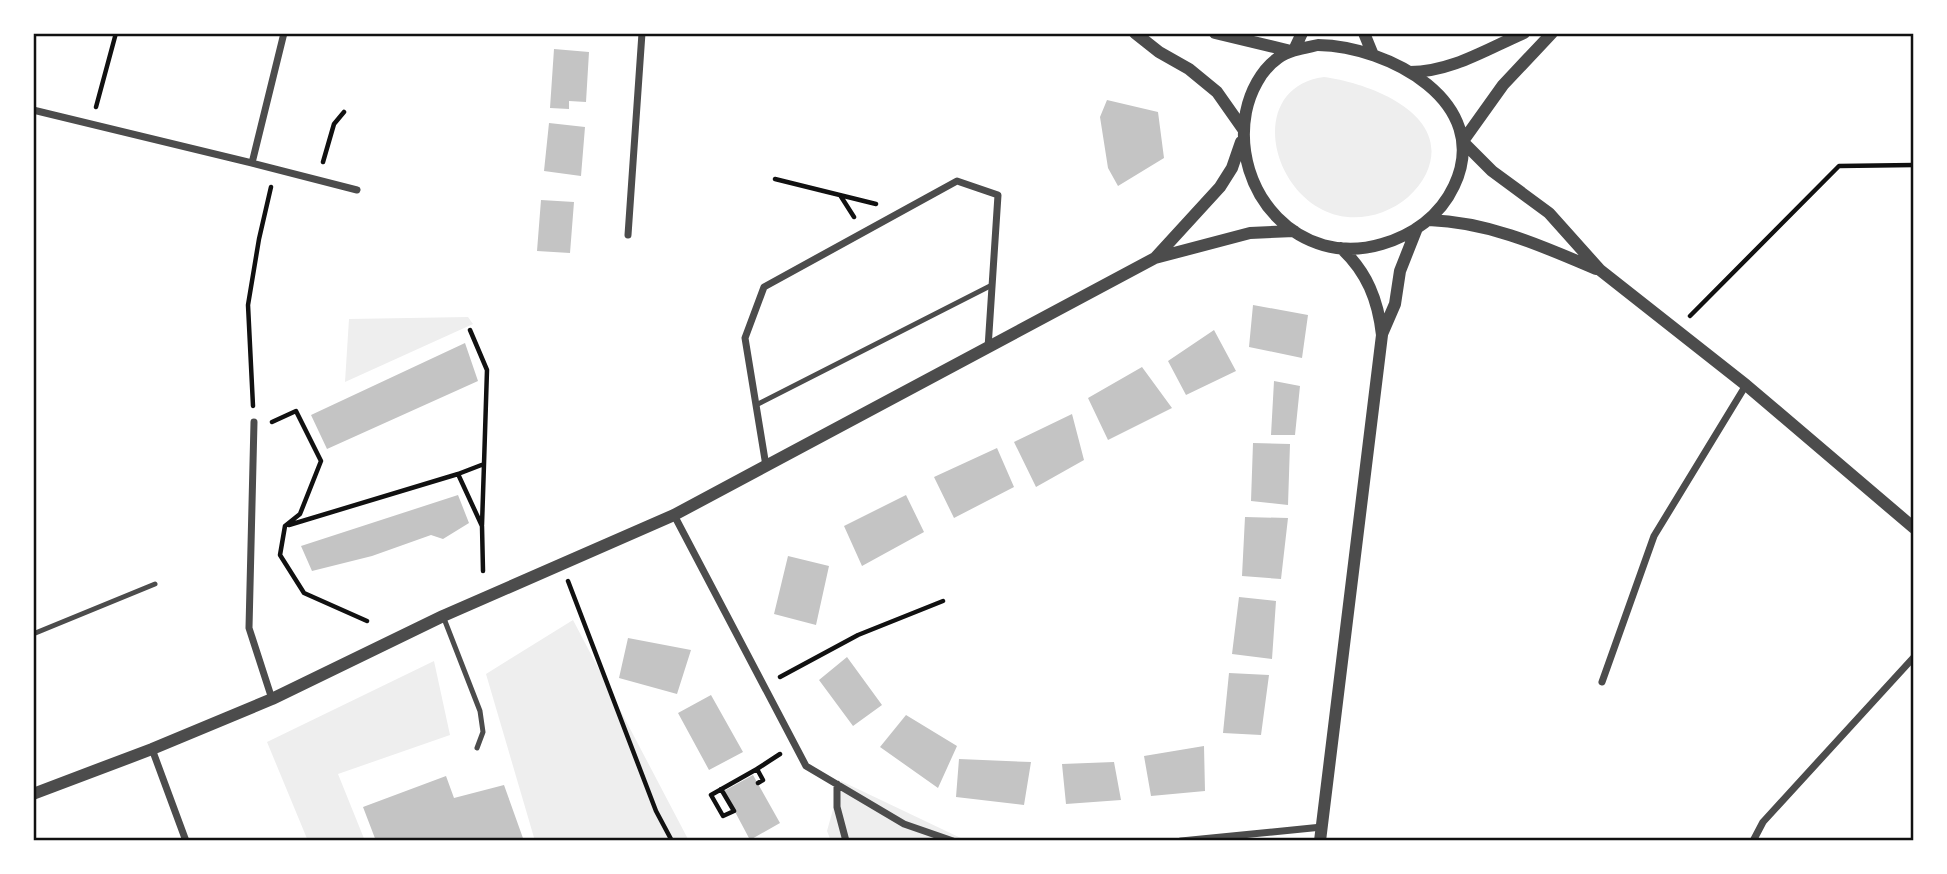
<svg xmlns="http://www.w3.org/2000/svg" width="1947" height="874" font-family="'Titillium Web',sans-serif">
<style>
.green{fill:#eee}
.building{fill:#c4c4c4}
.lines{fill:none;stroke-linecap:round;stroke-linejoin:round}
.path{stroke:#111;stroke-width:4.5}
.service{stroke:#4c4c4c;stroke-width:5}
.minor{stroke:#4c4c4c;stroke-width:7}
.tertiary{stroke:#4c4c4c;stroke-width:12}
.neatline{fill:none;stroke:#111;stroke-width:2.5}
</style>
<rect width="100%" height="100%" fill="#fff"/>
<!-- green -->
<path class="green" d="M 1324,77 C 1369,83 1454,114 1426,174 C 1417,192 1401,205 1383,212 C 1285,248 1229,90 1324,77 Z
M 468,317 L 473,324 L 345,382 L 349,319 Z
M 573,620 L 689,841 L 535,841 L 486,674 Z
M 434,661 L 450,735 L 338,774 L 365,841 L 308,841 L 267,742 Z
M 841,781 L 967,841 L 831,841 L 827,831 Z"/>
<!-- building -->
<path class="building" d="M 554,49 L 589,52 L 586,102 L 569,101 L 569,109 L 550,108 Z
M 1107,100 L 1158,112 L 1164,158 L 1118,186 L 1108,168 L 1100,117 Z
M 549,123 L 585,127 L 581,176 L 544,171 Z
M 541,200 L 574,202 L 570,253 L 537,251 Z
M 1253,305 L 1308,315 L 1302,358 L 1249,347 Z
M 1214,330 L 1236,371 L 1186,395 L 1168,361 Z
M 465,343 L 478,381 L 327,449 L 311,415 Z
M 1142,367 L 1172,408 L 1108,440 L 1088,398 Z
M 1274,381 L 1300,386 L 1295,435 L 1271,435 Z
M 1072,414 L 1084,460 L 1036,487 L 1014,442 Z
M 1253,443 L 1290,444 L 1288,505 L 1251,501 Z
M 997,448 L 1014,487 L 954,518 L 934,477 Z
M 458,495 L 469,523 L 443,539 L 431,535 L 372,556 L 312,571 L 301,546 Z
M 906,495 L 924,532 L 862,566 L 844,526 Z
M 1245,517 L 1288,518 L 1281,579 L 1242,576 Z
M 788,556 L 829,566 L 816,625 L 774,614 Z
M 1239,597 L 1276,601 L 1272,659 L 1232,654 Z
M 628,638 L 691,650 L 677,694 L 619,678 Z
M 847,657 L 882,705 L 853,726 L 819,680 Z
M 1229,673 L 1269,675 L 1261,735 L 1223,733 Z
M 711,695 L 743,752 L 709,770 L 678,713 Z
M 906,715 L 957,746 L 938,788 L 880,747 Z
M 1204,746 L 1205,791 L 1151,796 L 1144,756 Z
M 959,759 L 1031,762 L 1024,805 L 956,797 Z
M 1114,762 L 1121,800 L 1066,804 L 1062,764 Z
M 753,775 L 780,823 L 750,840 L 724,791 Z
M 446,776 L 454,798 L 504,785 L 524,841 L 376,841 L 363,807 Z"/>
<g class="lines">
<!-- path -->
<path class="path" d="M 96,107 L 116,33
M 323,162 L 334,124 L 344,112
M 775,179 L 876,204
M 840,195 L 854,217
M 1690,316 L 1839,166 L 1914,165
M 470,330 L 487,370 L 484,464
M 253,406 L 248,305 L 259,239 L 271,187
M 272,422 L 296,411 L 321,461 L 300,514 L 285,526 L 280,555 L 304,593 L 367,621
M 458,474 L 484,464 L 482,525
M 289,525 L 458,474 L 482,526 L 483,571
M 568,581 L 656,811 L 672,841
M 780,677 L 858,635 L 943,601
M 758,783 L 763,780 L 757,769 L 780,754
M 721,789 L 734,811 L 723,816 L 711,795 L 757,769"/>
<!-- service -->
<path class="service" d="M 756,405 L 992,285
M 443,616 L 480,711 L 483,732 L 477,748
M 33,634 L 155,584"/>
<!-- minor -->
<path class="minor" d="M 33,110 L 252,163 L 284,33
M 252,163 L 357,190
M 628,235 L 642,33
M 254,422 L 249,628 L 272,699
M 766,466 L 745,338 L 764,287 L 957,181 L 998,195 L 988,348
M 674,515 L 806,766 L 904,824 L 953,841
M 1602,682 L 1654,536 L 1746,385
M 152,749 L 186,841
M 837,784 L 837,807 L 846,841
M 1181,841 L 1322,827
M 1753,841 L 1763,822 L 1914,657"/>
<!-- tertiary -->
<path class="tertiary" d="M 1135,33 L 1159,52 L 1189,69 L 1217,92 L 1243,129
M 1215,33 L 1291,51
M 1364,33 L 1373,55
M 1318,45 C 1388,46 1494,102 1454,186 C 1440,216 1413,235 1382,244 C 1299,269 1231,192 1246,112 C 1250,92 1261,70 1278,58 C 1289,50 1304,48 1318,45 Z
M 1294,50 L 1302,33
M 1410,72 C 1451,72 1487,49 1524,33
M 1463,141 L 1503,85 L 1552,33
M 1463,142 L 1492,171 L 1549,213 L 1600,270 L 1746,385 L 1914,528
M 1429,220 C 1489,222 1542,246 1596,269
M 1155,258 L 1220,187 L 1232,168 L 1241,142
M 1382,334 L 1395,304 L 1400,271 L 1417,228
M 33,794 L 152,749 L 272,699 L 443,616 L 674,515 L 1155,258 L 1250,233 L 1294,231
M 1320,841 L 1382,335 C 1378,300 1367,272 1341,248"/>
</g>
<!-- border -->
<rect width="1947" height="874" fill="none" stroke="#ffffff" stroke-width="70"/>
<rect x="35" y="35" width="1877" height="804" class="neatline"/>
</svg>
